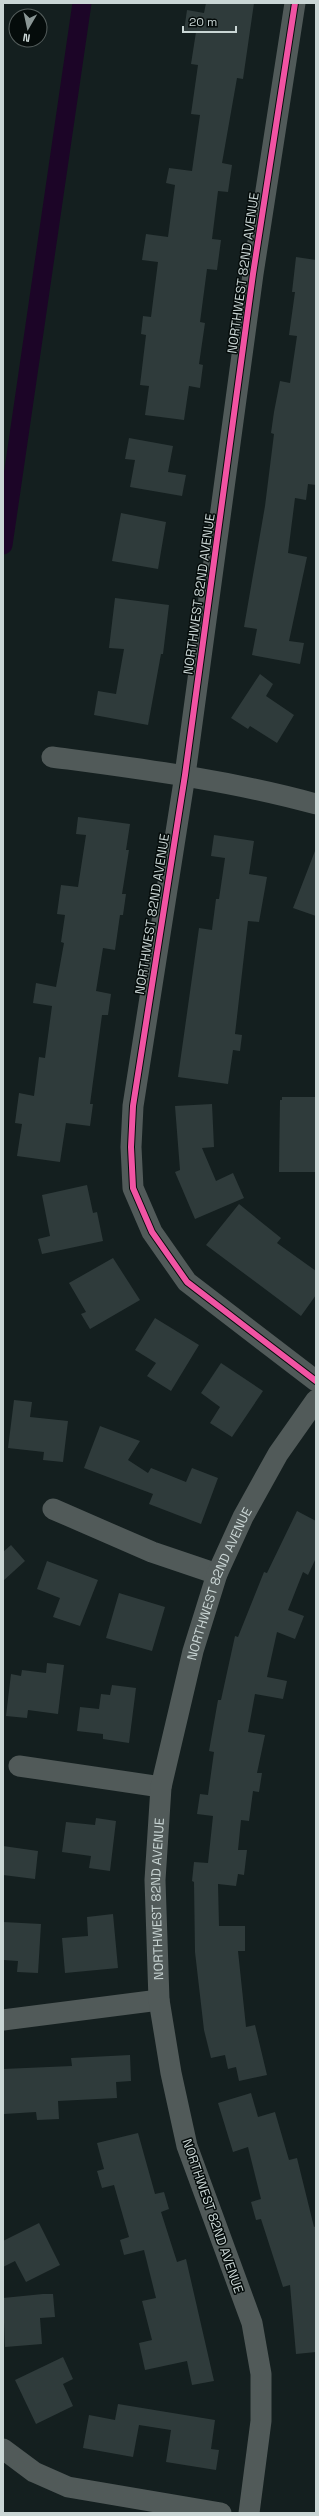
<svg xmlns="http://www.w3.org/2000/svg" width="319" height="2516" font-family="'Space Grotesk',sans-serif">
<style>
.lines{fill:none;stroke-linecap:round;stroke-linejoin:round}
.canal{stroke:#1c0527;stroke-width:19}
.building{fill:#2f3b3b}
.minor{stroke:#515a59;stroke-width:21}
.cycleway-casing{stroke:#050c0b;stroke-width:8}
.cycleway{stroke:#f153a3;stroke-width:6}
.labels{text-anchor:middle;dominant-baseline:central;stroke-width:3;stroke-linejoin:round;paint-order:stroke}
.street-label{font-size:13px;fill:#cad6d5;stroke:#050c0b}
</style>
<rect width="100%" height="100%" fill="#141f1f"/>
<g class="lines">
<!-- canal -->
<path class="canal" d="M 3,545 L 82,3"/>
</g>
<!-- building -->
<path class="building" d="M 206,3 L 254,3 L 243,79 L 237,78 L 222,163 L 232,165 L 228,192 L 218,191 L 212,239 L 221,240 L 217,270 L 207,269 L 200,322 L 205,323 L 199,364 L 203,365 L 200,388 L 189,386 L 184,420 L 145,415 L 149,386 L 140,385 L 146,335 L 141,334 L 143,316 L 151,317 L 158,262 L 142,260 L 146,234 L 168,237 L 175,185 L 166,183 L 169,168 L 192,171 L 200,115 L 191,114 L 198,65 L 191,64 L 196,32 L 184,31 L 187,10 L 204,13 Z
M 296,257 L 316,260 L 316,485 L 308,484 L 306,500 L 295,498 L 288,553 L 307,557 L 289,641 L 304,643 L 300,664 L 252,655 L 257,629 L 244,627 L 265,506 L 274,434 L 271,433 L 274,412 L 280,381 L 290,383 L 297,336 L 289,335 L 295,292 L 292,292 Z
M 129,438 L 173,446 L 168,472 L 186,475 L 182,496 L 130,487 L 135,460 L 125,459 Z
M 121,513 L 166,522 L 158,569 L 112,561 Z
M 115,598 L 169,605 L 163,654 L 161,654 L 148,725 L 94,715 L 98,691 L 116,694 L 124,649 L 109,648 Z
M 260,674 L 273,684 L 266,696 L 294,715 L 277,743 L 250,726 L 248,729 L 231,718 Z
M 78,817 L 130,824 L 126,850 L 129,850 L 122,894 L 126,894 L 123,915 L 120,915 L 115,950 L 103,948 L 96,991 L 111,994 L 108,1015 L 102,1015 L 90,1104 L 93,1104 L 90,1126 L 66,1123 L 60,1162 L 17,1156 L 22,1124 L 15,1123 L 19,1093 L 34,1096 L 39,1057 L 45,1058 L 52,1006 L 33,1003 L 36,983 L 56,987 L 64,943 L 61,942 L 65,915 L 57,914 L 61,885 L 78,887 L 86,835 L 76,834 Z
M 214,835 L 254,841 L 249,874 L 267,877 L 259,922 L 248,921 L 235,1034 L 242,1035 L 240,1051 L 233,1050 L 228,1084 L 178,1077 L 199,928 L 212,930 L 216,899 L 219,899 L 225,858 L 211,856 Z
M 315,851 L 316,852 L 316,916 L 293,908 Z
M 282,1097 L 316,1097 L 316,1172 L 279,1172 L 280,1100 L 282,1100 Z
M 212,1104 L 214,1147 L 202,1148 L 216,1181 L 233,1173 L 244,1198 L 195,1219 L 175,1172 L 180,1170 L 175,1106 Z
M 87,1185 L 93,1213 L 97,1212 L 103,1241 L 42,1254 L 38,1239 L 50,1236 L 42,1195 Z
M 239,1204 L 281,1238 L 277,1243 L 316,1271 L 316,1295 L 301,1316 L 206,1245 Z
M 113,1258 L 140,1300 L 90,1329 L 81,1314 L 86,1312 L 69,1283 Z
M 155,1318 L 199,1345 L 171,1391 L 147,1376 L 156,1363 L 135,1350 Z
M 221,1363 L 263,1391 L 232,1437 L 210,1423 L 220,1407 L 201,1393 Z
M 14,1400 L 32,1402 L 30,1417 L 68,1421 L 63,1462 L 43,1460 L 44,1452 L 8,1448 Z
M 100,1426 L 140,1441 L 128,1460 L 148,1473 L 151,1468 L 186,1482 L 192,1468 L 218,1478 L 201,1524 L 149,1504 L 153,1494 L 84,1468 Z
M 297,1511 L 316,1521 L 316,1558 L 308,1575 L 303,1572 L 288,1610 L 304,1616 L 295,1639 L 277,1632 L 267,1677 L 287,1681 L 283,1699 L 255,1694 L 248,1732 L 265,1735 L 257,1773 L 262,1773 L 259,1792 L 253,1791 L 249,1821 L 241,1820 L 238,1850 L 247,1850 L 244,1875 L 238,1874 L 236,1886 L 218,1884 L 219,1926 L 245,1926 L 245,1951 L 238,1951 L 246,2027 L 255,2025 L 267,2075 L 239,2081 L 236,2067 L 228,2069 L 225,2055 L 211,2058 L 204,2030 L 195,1952 L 194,1882 L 192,1881 L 194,1862 L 208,1863 L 213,1816 L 197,1814 L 200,1794 L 208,1795 L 214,1752 L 209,1751 L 218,1700 L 221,1700 L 235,1636 L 238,1637 L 264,1572 L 267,1573 Z
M 11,1545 L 25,1561 L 3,1581 L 3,1552 Z
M 47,1561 L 98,1580 L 80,1626 L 53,1617 L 60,1598 L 37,1589 Z
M 119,1593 L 165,1607 L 152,1651 L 106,1638 Z
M 47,1663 L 64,1665 L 58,1714 L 28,1710 L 27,1718 L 6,1716 L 11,1674 L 21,1676 L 22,1670 L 46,1673 Z
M 112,1685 L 136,1688 L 129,1743 L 103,1739 L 103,1734 L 77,1731 L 80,1707 L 99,1709 L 101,1694 L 110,1695 Z
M 96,1818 L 116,1821 L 110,1871 L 89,1868 L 91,1856 L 62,1852 L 66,1822 L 95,1825 Z
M 3,1846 L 38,1851 L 35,1879 L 3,1875 Z
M 113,1914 L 118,1968 L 65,1973 L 62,1938 L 88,1936 L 87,1917 Z
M 3,1922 L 41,1924 L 38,1973 L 17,1972 L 18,1961 L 3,1960 Z
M 130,2055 L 131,2081 L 116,2082 L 117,2098 L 58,2101 L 59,2119 L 37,2120 L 36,2112 L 4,2114 L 3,2069 L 72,2066 L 71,2058 Z
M 251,2093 L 258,2117 L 275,2112 L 289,2160 L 297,2158 L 314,2227 L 316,2226 L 316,2352 L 296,2354 L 290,2285 L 283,2287 L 261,2219 L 256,2220 L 251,2202 L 261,2199 L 248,2147 L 233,2152 L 218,2103 Z
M 138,2133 L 155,2194 L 164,2192 L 169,2209 L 161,2212 L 177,2262 L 186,2259 L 214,2381 L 192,2385 L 187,2361 L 145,2370 L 139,2343 L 152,2340 L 142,2301 L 156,2298 L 144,2250 L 124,2255 L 120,2240 L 129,2237 L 114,2185 L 102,2188 L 97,2171 L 104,2169 L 97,2143 Z
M 39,2223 L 60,2265 L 26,2282 L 15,2261 L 3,2267 L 3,2241 Z
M 43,2294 L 53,2294 L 55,2317 L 40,2318 L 42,2344 L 5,2347 L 3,2298 Z
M 63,2357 L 73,2379 L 63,2384 L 73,2406 L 36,2424 L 15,2380 Z
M 118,2404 L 215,2420 L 211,2449 L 219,2450 L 216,2470 L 166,2462 L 171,2430 L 139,2425 L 133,2457 L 83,2448 L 89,2415 L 115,2420 Z"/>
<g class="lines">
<!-- minor -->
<g class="minor">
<path d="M 295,3 L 253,274 L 185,775 L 133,1106 L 131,1147 L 133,1188 L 152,1232 L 187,1282 L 316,1381"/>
<path d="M 52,757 C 141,769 229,780 316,804"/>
<path d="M 53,1509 L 152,1552 L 217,1574"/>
<path d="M 19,1766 L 161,1787"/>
<path d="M 3,2020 L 159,2000"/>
<path d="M 3,2449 L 34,2472 L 68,2487 L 221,2513"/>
<path id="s1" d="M 249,2513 L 261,2421 L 261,2374 L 252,2323 L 187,2146 L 171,2073 L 159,2000 L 155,1880 L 161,1787 L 193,1651 L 217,1574 L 243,1517 L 278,1454 L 316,1400"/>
</g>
<defs>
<path id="cycleway" d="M 295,3 L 253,274 L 185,775 L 133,1106 L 131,1147 L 133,1188 L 152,1232 L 187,1282 L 316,1381"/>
</defs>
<!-- cycleway casing -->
<use href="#cycleway" class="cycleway-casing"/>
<!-- cycleway -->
<use href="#cycleway" class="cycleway"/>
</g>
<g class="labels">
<!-- street labels -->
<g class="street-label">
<text transform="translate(243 273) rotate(-82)">NORTHWEST 82ND AVENUE</text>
<text transform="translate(199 594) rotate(-82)">NORTHWEST 82ND AVENUE</text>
<text transform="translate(152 914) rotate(-81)">NORTHWEST 82ND AVENUE</text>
<text stroke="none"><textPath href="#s1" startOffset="954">NORTHWEST 82ND AVENUE</textPath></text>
<text stroke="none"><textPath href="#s1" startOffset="630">NORTHWEST 82ND AVENUE</textPath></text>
<text transform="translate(213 2216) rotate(71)">NORTHWEST 82ND AVENUE</text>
</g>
</g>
<!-- border -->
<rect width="319" height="2516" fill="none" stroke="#cad6d5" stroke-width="8"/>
<!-- north arrow -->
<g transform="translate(28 28) rotate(189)"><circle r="19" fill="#050c0b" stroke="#545d5c"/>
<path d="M0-3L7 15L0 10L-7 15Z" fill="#8a9695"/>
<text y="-6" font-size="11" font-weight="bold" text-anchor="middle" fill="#cad6d5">N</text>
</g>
<!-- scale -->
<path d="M183 26v6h53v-6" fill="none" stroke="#cad6d5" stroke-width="2"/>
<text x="189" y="26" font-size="12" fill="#cad6d5" stroke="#050c0b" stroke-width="3" paint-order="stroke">20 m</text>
</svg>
